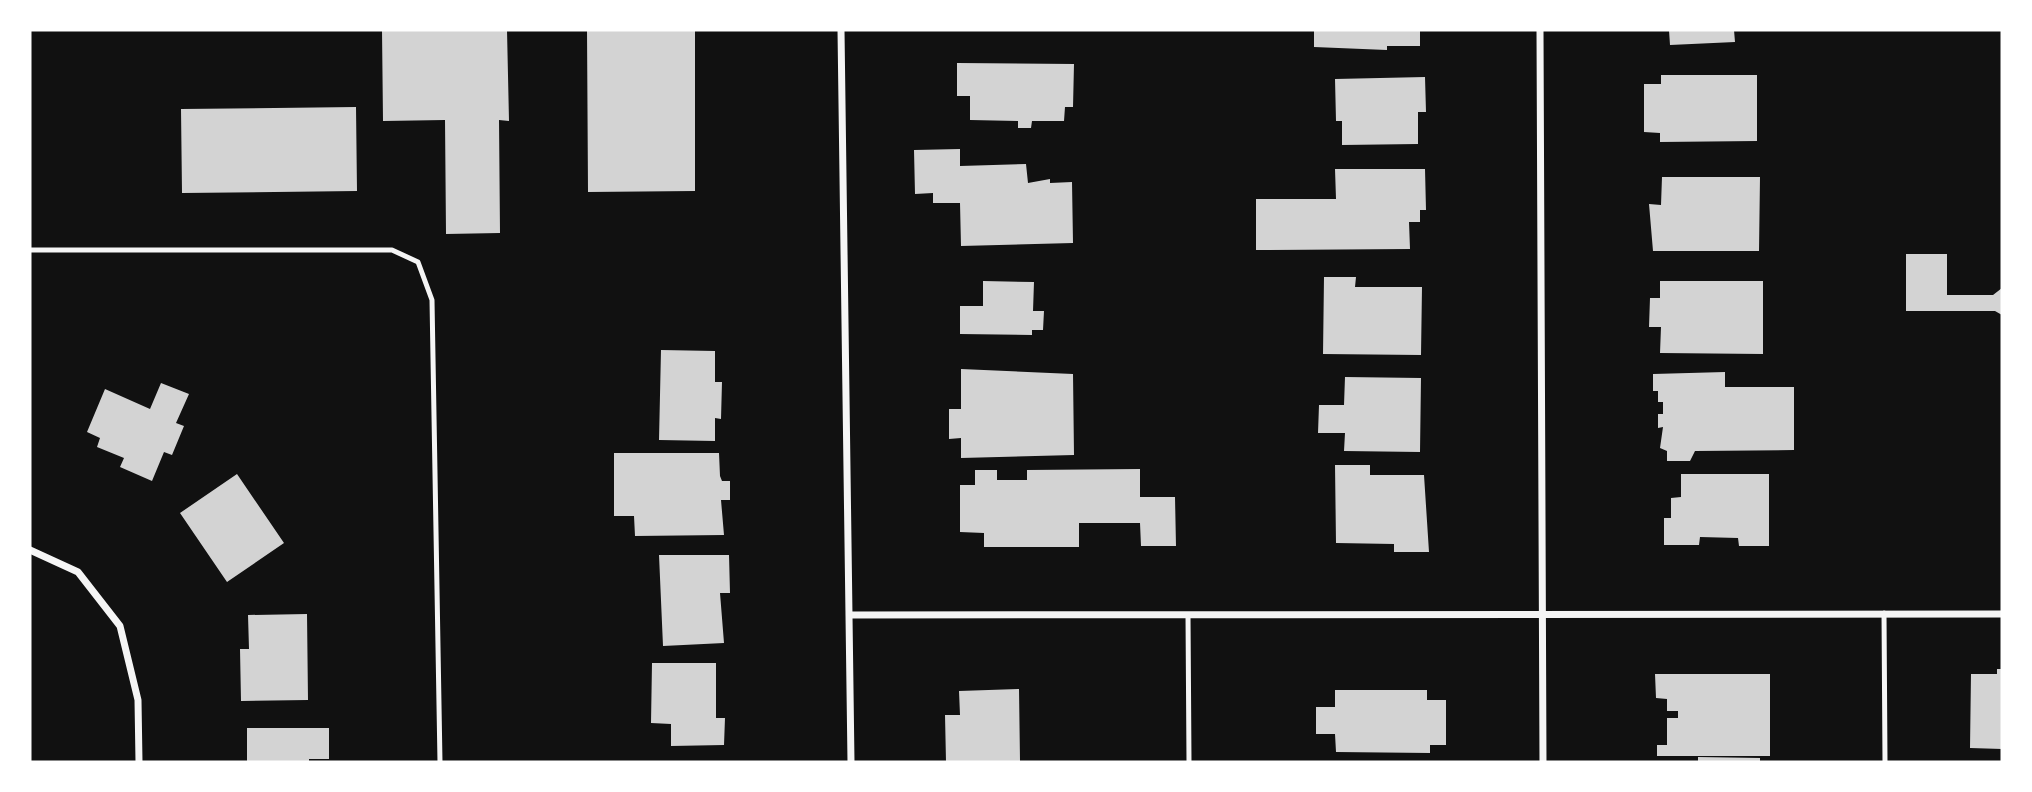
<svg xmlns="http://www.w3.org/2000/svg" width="2032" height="792" font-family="'DejaVu Sans',sans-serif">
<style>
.building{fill:#d3d3d3}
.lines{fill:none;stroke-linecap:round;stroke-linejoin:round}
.service{stroke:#f5f5f5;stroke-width:5}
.minor{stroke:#f5f5f5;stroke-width:7}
</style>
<rect width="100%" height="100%" fill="#111"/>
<!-- building -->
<path class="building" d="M 382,30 L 507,30 L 509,121 L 499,120 L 500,233 L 446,234 L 445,120 L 383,121 Z
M 587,30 L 695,30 L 695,191 L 588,192 Z
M 1314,30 L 1420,30 L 1420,46 L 1387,46 L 1387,50 L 1314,47 Z
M 1669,30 L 1734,30 L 1735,42 L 1670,45 Z
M 957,63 L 1074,64 L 1073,107 L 1065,107 L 1064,121 L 1032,121 L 1031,128 L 1018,128 L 1018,121 L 970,120 L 970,96 L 957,96 Z
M 1661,75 L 1757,75 L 1757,141 L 1660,142 L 1660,133 L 1644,132 L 1644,84 L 1661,84 Z
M 1425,77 L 1426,112 L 1418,112 L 1418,144 L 1342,145 L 1342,121 L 1336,121 L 1335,79 Z
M 356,107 L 357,191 L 182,193 L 181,109 Z
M 960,149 L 960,166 L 1026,164 L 1028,183 L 1050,179 L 1050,183 L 1072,182 L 1073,243 L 961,246 L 960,203 L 933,203 L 933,193 L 915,194 L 914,150 Z
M 1335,169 L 1425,169 L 1426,210 L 1420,210 L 1420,222 L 1409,222 L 1410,249 L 1256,250 L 1256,199 L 1336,199 Z
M 1662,177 L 1760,177 L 1759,251 L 1653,251 L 1649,204 L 1661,205 Z
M 1906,254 L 1947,254 L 1947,295 L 1993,295 L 2002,288 L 2002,315 L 1995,311 L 1906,311 Z
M 1324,277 L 1356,277 L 1355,287 L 1422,287 L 1421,355 L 1323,354 Z
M 983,281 L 1034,282 L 1033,311 L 1044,311 L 1043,330 L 1032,330 L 1032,335 L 960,334 L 960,306 L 983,306 Z
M 1660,281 L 1763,281 L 1763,354 L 1660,353 L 1661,327 L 1649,327 L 1650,298 L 1660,298 Z
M 661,350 L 715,351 L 715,382 L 722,382 L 721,419 L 715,418 L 715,441 L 659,440 Z
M 961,369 L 1073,374 L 1074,455 L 961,458 L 961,438 L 949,439 L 949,409 L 961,409 Z
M 1725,372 L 1725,387 L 1794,387 L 1794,450 L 1695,451 L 1690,461 L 1667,461 L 1667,451 L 1660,448 L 1663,427 L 1658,428 L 1658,414 L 1663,414 L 1663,402 L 1658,402 L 1658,391 L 1653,391 L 1653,374 Z
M 1345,377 L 1421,378 L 1420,452 L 1344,451 L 1345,433 L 1318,433 L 1319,405 L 1344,405 Z
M 161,383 L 189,394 L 176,423 L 184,426 L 172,455 L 164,452 L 152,481 L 120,467 L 124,458 L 97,447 L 100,438 L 87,432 L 105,389 L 150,409 Z
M 614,453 L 719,453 L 720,476 L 722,481 L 730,481 L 730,500 L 721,500 L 724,535 L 635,536 L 634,516 L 614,516 Z
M 1335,465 L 1370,465 L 1370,475 L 1424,475 L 1429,552 L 1394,552 L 1394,544 L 1336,543 Z
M 1140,469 L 1140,497 L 1175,497 L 1176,546 L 1141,546 L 1140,523 L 1079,523 L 1079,547 L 984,547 L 984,533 L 960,532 L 960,485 L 975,485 L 975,470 L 997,470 L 997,480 L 1027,480 L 1027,470 Z
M 237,474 L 284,543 L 227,582 L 180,513 Z
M 1681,474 L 1769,474 L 1769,546 L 1739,546 L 1738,538 L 1700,537 L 1699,545 L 1664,545 L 1664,518 L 1671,518 L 1671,498 L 1681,497 Z
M 659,555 L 729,555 L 730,593 L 720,593 L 724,643 L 663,646 Z
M 307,614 L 308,700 L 241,701 L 240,649 L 249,649 L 248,615 Z
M 652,663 L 716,663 L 716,718 L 725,718 L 724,745 L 671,746 L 671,724 L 651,723 Z
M 1997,669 L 2002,669 L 2002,749 L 1970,748 L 1971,674 L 1997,674 Z
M 1655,674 L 1770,674 L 1770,756 L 1657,756 L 1657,745 L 1667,745 L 1667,718 L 1678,718 L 1678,711 L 1667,711 L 1667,699 L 1656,698 Z
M 1019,689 L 1020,761 L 946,762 L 945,715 L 960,715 L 959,691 Z
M 1335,690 L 1427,690 L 1427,700 L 1446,700 L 1446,745 L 1430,745 L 1430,753 L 1336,752 L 1335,734 L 1316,734 L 1316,707 L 1335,707 Z
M 247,728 L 329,728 L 329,759 L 309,759 L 309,762 L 247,762 Z
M 1698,757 L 1760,758 L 1760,762 L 1698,762 Z"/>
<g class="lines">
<!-- service -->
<path class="service" d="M 30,250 L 392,250 L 418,262 L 432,300 L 440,762
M 1884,613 L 1885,762
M 1188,615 L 1189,762"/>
<!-- minor -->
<path class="minor" d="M 841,30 L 851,762
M 1540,30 L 1543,762
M 30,550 L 78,572 L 120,626 L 138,700 L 139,762
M 849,615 L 2002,614"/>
</g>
<!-- border -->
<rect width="2032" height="792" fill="none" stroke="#ffffff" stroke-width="63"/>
</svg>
